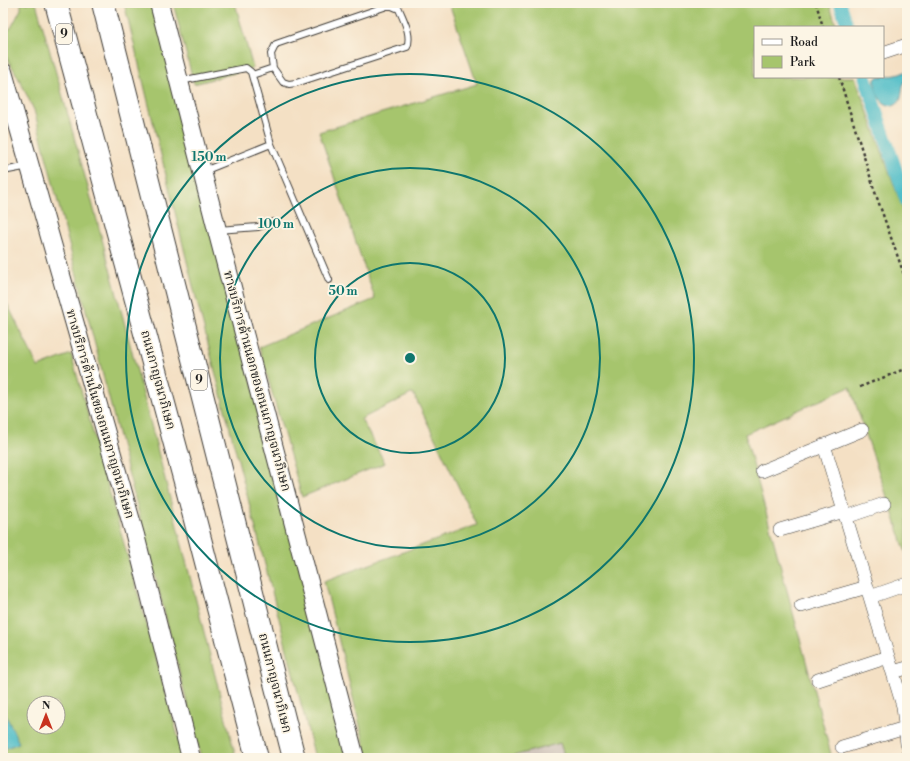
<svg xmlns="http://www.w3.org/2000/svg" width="910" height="761" font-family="'Libre Bodoni','Noto Serif Thai',serif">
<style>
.industrial{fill:#cec2b9}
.green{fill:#a6c56d;stroke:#617044;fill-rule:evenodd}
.water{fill:#50bdc8;stroke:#366c72}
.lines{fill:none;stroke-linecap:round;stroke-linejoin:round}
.canal{stroke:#50bdc8;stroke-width:13}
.lane-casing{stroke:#3c3935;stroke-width:8}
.street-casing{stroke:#3c3935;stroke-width:14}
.secondary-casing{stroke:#3c3935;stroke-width:20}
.highway-casing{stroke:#3c3935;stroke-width:24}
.path{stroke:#3c3935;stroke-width:2.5;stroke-dasharray:3 3;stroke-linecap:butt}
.lane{stroke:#fff;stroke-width:6}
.street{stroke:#fff;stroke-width:13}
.secondary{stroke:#fff;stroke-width:18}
.highway{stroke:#fff;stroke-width:22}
.ring{fill:none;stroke:#0f766e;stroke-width:2}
.labels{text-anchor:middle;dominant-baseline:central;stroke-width:3.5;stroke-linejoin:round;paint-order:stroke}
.shield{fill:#fcf5e5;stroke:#5f5d58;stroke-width:1}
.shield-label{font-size:12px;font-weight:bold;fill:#1c1c1c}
.street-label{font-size:13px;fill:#1c1c1c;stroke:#fcf5e5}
.centre{fill:#0f766e;stroke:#fcf5e5;stroke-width:2}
.ring-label{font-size:12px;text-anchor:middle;font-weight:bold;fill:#0f766e;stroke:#fcf5e5;stroke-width:3.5;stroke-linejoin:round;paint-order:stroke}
</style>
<rect width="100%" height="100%" fill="#fcf5e5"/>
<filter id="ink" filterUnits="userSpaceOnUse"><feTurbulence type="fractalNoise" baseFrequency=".025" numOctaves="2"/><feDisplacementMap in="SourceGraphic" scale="8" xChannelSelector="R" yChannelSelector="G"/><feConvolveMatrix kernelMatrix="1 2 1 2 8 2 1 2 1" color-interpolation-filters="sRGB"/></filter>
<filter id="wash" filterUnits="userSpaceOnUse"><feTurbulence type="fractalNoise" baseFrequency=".012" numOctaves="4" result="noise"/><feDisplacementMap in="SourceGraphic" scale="16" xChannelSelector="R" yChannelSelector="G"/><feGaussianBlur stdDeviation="0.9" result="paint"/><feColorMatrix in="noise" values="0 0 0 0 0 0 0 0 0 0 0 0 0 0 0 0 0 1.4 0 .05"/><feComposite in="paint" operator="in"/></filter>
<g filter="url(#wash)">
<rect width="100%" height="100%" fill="#f4e0c4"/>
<!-- industrial -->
<path class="industrial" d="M 560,743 L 565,758 L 506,758 Z"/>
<!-- green -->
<path class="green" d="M 21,3 L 36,3 C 109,253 172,506 236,758 L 201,758 L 156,579 L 34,110 L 18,77 L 3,51 L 3,32 L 11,28 L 21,9 Z
M 124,3 L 154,3 L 349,758 L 315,758 L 193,286 Z
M 173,3 L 235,3 L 253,68 L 194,84 Z
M 449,3 L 829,3 L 837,27 L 755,27 L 755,77 L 855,77 L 905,215 L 907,223 L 907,556 L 850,387 L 745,434 L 832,758 L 565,758 L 560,743 L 506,758 L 368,758 L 324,581 L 477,525 L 413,393 L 361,419 L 385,463 L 302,497 L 259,347 L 375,299 L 319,132 L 477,84 Z
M 3,295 L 38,367 L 71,354 L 184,758 L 3,758 L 3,749 L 18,743 L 3,709 ZM 34,703 L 58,703 L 58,727 L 34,727 Z"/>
<!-- water -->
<path class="water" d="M 907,70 C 907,80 905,78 903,86 C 901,94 903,103 893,106 C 880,105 874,92 875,79 L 877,77 L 883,77 L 883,75 C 891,77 901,75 907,70 Z
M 3,709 L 19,743 L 3,749 Z"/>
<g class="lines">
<!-- canal -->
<path class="canal" d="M 840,3 L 848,27
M 865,77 L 907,203"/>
</g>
</g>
<g filter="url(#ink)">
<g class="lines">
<defs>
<path id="lane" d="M 387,6 L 392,6 L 399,9 C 404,21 412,35 407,47 L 296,83 L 289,84 L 283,82 L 273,68 L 271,54 L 276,44 Z
M 252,75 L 273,68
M 180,81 L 246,68 L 251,72 L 271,144 L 204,171
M 271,144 L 329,280
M 3,171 L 29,166
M 218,230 L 258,227 L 273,222"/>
<path id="street" d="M 883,53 L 907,45
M 824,445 L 903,706 L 907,744
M 762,471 L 862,430
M 846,517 L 884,504
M 780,530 L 844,511
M 870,597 L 907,584
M 801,606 L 867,587
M 893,672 L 907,668
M 818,680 L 888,657
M 842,747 L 905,728
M 907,758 L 907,756"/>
<path id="secondary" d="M 159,3 L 217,230 L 355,758
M 3,72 L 135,535 L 191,758"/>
<path id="highway" d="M 56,3 L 187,489 L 257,758
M 103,3 L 294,758"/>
</defs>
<!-- lane casing -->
<use href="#lane" class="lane-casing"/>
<!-- street casing -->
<use href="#street" class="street-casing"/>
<!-- secondary casing -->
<use href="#secondary" class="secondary-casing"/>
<!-- highway casing -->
<use href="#highway" class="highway-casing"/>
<!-- path -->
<path class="path" d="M 816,3 L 823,27
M 839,77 L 875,192 L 907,283
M 860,387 L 907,368"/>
<!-- lane -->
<use href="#lane" class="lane"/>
<!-- street -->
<use href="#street" class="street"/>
<!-- secondary -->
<use href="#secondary" class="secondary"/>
<!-- highway -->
<use href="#highway" class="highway"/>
</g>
</g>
<!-- distance rings -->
<g class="ring">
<circle cx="410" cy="358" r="95"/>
<circle cx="410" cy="358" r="190"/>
<circle cx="410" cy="358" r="284"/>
</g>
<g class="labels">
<!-- shield labels -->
<g class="shield">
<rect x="56" y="24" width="16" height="20" rx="3"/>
<rect x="191" y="370" width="16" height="20" rx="3"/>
</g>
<g class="shield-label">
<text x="64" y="34">9</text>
<text x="199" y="380">9</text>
</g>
<!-- street labels -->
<g class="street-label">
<text transform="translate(158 380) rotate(75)">ถนนกาญจนาภิเษก</text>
<text transform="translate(257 381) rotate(75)">ทางบริการด้านนอกของถนนกาญจนาภิเษก</text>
<text transform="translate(100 414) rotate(74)">ทางบริการด้านในของถนนกาญจนาภิเษก</text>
<text transform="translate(275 683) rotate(76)">ถนนกาญจนาภิเษก</text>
</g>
</g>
<circle cx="410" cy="358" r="6" class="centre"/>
<g class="ring-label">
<text x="209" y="161">150 m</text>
<text x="276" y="228">100 m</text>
<text x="343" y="295">50 m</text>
</g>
<!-- margin -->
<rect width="910" height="761" fill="none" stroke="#fcf5e5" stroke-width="16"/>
<!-- legend -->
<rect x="754" y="26" width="130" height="52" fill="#fcf5e5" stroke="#a29e95"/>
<rect x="762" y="39" width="20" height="6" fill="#ffffff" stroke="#a29e95"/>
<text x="790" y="46" font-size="12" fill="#1c1c1c">Road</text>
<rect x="762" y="56" width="20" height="12" fill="#a6c56d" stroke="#a29e95"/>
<text x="790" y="66" font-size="12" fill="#1c1c1c">Park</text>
<!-- north arrow -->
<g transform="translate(46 715)"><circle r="19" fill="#fcf5e5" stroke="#a29e95"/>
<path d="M0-3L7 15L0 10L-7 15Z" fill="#c8321e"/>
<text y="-6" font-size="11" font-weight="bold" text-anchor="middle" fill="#1c1c1c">N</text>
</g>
</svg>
